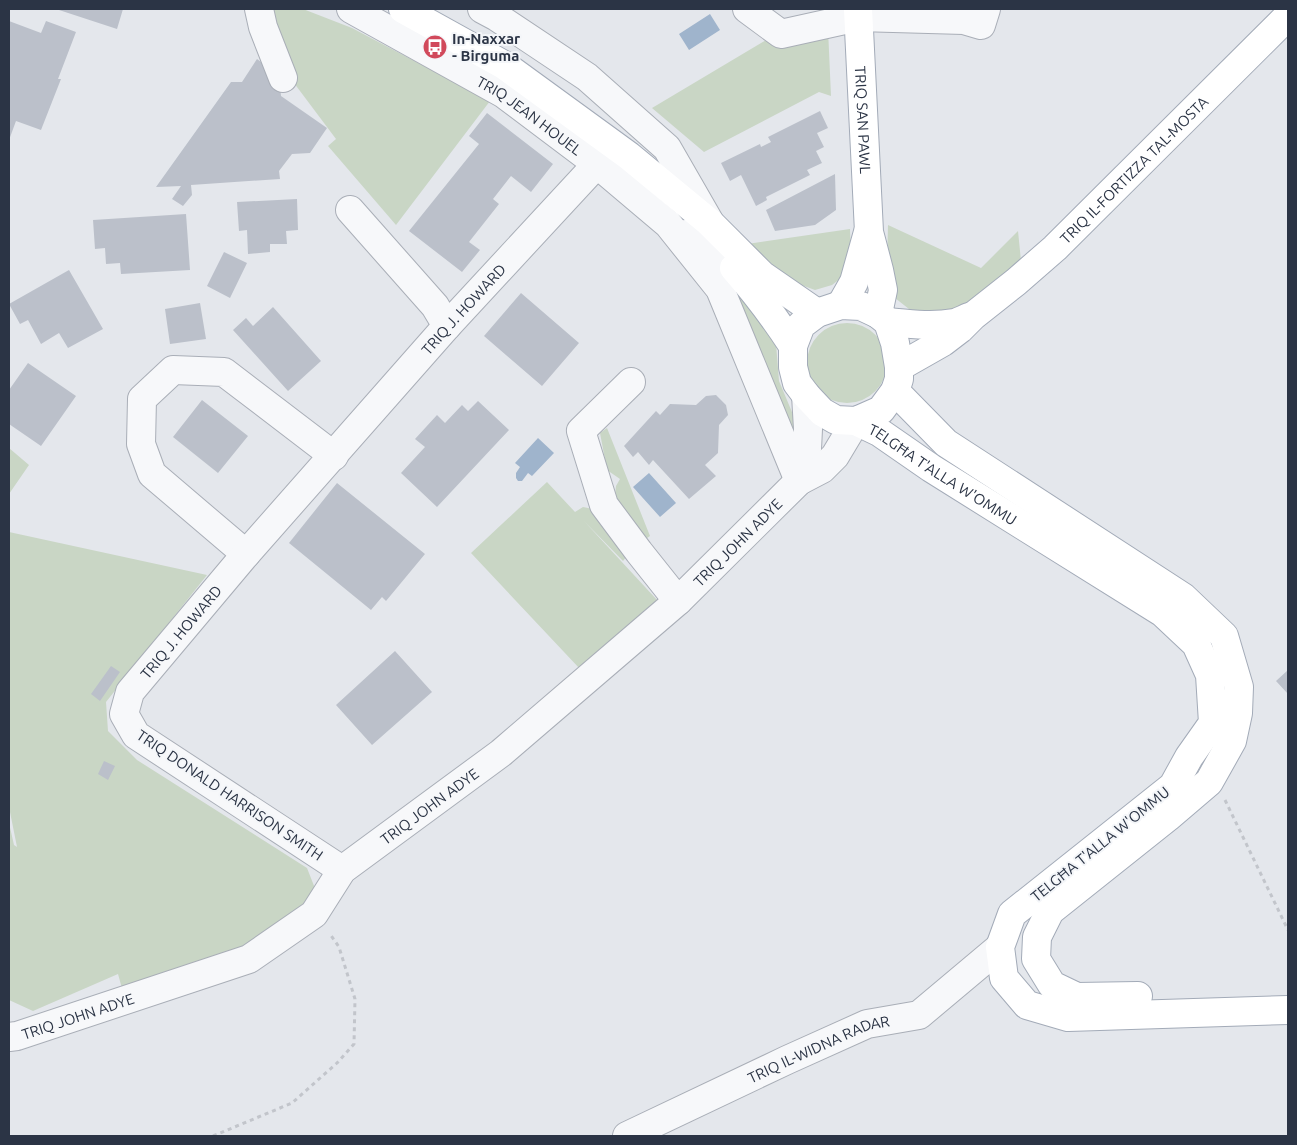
<svg xmlns="http://www.w3.org/2000/svg" width="1297" height="1145" font-family="Ubuntu,sans-serif">
<style>
.green{fill:#c9d6c5}
.water{fill:#9fb4cc}
.building{fill:#bbc0ca}
.lines{fill:none;stroke-linecap:round;stroke-linejoin:round}
.minor-casing{stroke:#a9aeb7;stroke-width:30}
.major-casing{stroke:#a3abb8;stroke-width:30}
.path{stroke:#c2c5cb;stroke-width:3;stroke-dasharray:4 4;stroke-linecap:butt}
.minor{stroke:#f7f8fa;stroke-width:28}
.major{stroke:#fff;stroke-width:28}
.labels{text-anchor:middle;dominant-baseline:central;stroke-width:4;stroke-linejoin:round;paint-order:stroke}
.poi-label{font-size:15px;font-weight:bold;fill:#2b3445;stroke:#f4f6f9;text-anchor:start}
.street-label{font-size:15px;fill:#2b3445;stroke:#f4f6f9}
</style>
<rect width="100%" height="100%" fill="#e4e7ec"/>
<!-- green -->
<path class="green" d="M 265,9 L 303,9 L 352,28 L 490,101 L 396,225 L 328,146 L 336,139 L 291,79 Z
M 828,29 L 831,96 L 819,92 L 704,152 L 652,108 L 773,36 Z
M 888,225 L 981,268 L 1018,231 L 1021,261 L 954,316 L 923,320 L 895,298 L 887,264 Z
M 850,229 L 851,254 L 845,275 L 832,285 L 815,290 L 793,282 L 769,263 L 747,244 Z
M 728,282 L 775,331 L 779,381 L 802,436 L 799,456 Z
M807 363a40 40 0 1 1 80 0a40 40 0 1 1-80 0Z
M 607,428 L 650,536 L 641,542 L 614,503 L 616,486 L 620,479 L 607,470 L 600,433 Z
M 9,448 L 29,465 L 9,494 Z
M 547,482 L 575,512 L 583,507 L 598,510 L 627,556 L 623,561 L 584,521 L 658,601 L 580,669 L 471,553 Z
M 9,532 L 207,575 L 106,702 L 108,731 L 137,760 L 307,868 L 318,896 L 270,932 L 197,971 L 123,992 L 118,974 L 33,1011 L 9,1000 L 9,823 L 14,845 L 17,847 L 9,807 Z"/>
<!-- water -->
<path class="water" d="M 710,14 L 720,30 L 689,50 L 679,34 Z
M 538,438 L 554,453 L 532,476 L 528,473 L 522,481 L 518,481 L 516,478 L 516,473 L 520,467 L 515,463 Z
M 649,473 L 676,503 L 660,517 L 633,487 Z"/>
<!-- building -->
<path class="building" d="M 60,9 L 123,9 L 117,29 L 59,10 Z
M 9,21 L 41,33 L 46,21 L 76,32 L 58,79 L 61,79 L 41,130 L 16,121 L 9,140 Z
M 257,59 L 279,75 L 281,96 L 327,128 L 310,153 L 292,154 L 279,171 L 280,179 L 191,185 L 192,195 L 183,206 L 172,199 L 181,186 L 156,187 L 231,82 L 242,82 Z
M 820,111 L 828,128 L 817,133 L 824,147 L 816,151 L 822,163 L 807,170 L 810,175 L 766,197 L 767,200 L 756,206 L 741,175 L 730,181 L 721,163 L 760,144 L 761,147 L 771,142 L 768,137 Z
M 487,113 L 553,164 L 531,192 L 511,176 L 493,199 L 499,204 L 469,242 L 480,250 L 462,272 L 409,231 L 479,144 L 469,136 Z
M 835,174 L 836,210 L 815,225 L 775,231 L 766,210 Z
M 297,199 L 298,230 L 286,231 L 287,244 L 270,244 L 270,252 L 248,254 L 247,230 L 239,231 L 237,202 Z
M 186,214 L 190,270 L 121,274 L 120,263 L 106,264 L 105,248 L 95,249 L 93,220 Z
M 224,252 L 247,263 L 230,298 L 207,286 Z
M 69,270 L 103,329 L 68,348 L 59,333 L 41,344 L 28,320 L 20,324 L 9,304 Z
M 521,293 L 579,343 L 542,386 L 484,336 Z
M 200,303 L 206,339 L 170,344 L 165,309 Z
M 273,307 L 321,361 L 288,391 L 233,330 L 246,318 L 253,326 Z
M 28,363 L 76,396 L 41,446 L 9,424 L 9,390 Z
M 716,395 L 726,405 L 728,415 L 719,425 L 718,453 L 705,465 L 716,476 L 689,499 L 653,460 L 649,465 L 638,452 L 633,457 L 624,446 L 656,411 L 660,415 L 670,404 L 696,405 L 706,396 Z
M 202,400 L 248,436 L 218,473 L 173,437 Z
M 478,401 L 509,430 L 437,507 L 401,473 L 425,447 L 415,439 L 437,415 L 445,423 L 462,405 L 468,411 Z
M 337,483 L 425,554 L 386,601 L 382,597 L 371,610 L 289,543 Z
M 395,651 L 432,692 L 372,745 L 336,705 Z
M 111,666 L 120,672 L 100,701 L 91,694 Z
M 1288,670 L 1288,694 L 1276,681 Z
M 104,761 L 115,766 L 108,780 L 98,774 Z"/>
<g class="lines">
<defs>
<g id="minor">
<path d="M 259,9 L 263,27 L 283,78"/>
<path id="s1" d="M 351,9 L 504,94 L 597,164 L 668,224 L 720,289 L 799,481"/>
<path d="M 482,9 L 497,17 L 587,77 L 667,148 L 709,221"/>
<path d="M 747,9 L 781,34 L 858,17 L 964,20 L 981,25 L 986,9"/>
<path d="M 350,210 L 435,306 L 447,326"/>
<path d="M 685,234 L 725,258"/>
<path d="M 631,382 L 581,431 L 604,505 L 639,552 L 678,601"/>
<path d="M 799,481 L 807,449 L 808,429 L 806,395"/>
<path d="M 246,554 L 152,474 L 141,444 L 142,399 L 173,370 L 224,372 L 334,456"/>
<path id="s2" d="M 342,870 L 136,735 L 124,714 L 130,692 L 246,554 L 447,326 L 597,164"/>
<path id="s3" d="M 9,1037 L 17,1036 L 249,959 L 314,914 L 342,870 L 501,753 L 678,601 L 799,481 L 822,469 L 835,456 L 856,421"/>
<path id="s4" d="M 627,1136 L 787,1060 L 867,1024 L 919,1015 L 1000,947"/>
</g>
<g id="major">
<path d="M 403,9 L 504,65 L 629,156 L 709,222 L 762,275 L 817,313"/>
<path id="s5" d="M 858,9 L 869,232 L 879,270 L 883,290 L 878,314"/>
<path d="M 734,268 C 756,293 775,318 793,346"/>
<path d="M 841,305 L 861,306 L 878,314 L 888,322 L 895,343 L 899,367 L 899,379 L 895,391 L 881,410 L 856,421 L 836,420 L 822,412 L 806,395 L 797,383 L 793,367 L 793,346 L 801,325 L 817,313 Z"/>
<path d="M 841,305 L 854,282 L 868,232"/>
<path d="M 888,322 C 909,324 932,327 954,323 C 959,322 964,319 969,317"/>
<path id="s6" d="M 899,367 L 943,342 L 960,329 L 973,316 L 1016,282 L 1055,248 L 1288,16"/>
<path d="M 895,391 L 946,443 L 1183,597 L 1224,636 L 1239,687 L 1238,713 L 1232,741 L 1209,782 L 1168,817 L 1050,911 L 1037,937 L 1036,959 L 1052,985 L 1077,997 L 1138,996"/>
<path id="s7" d="M 856,421 L 879,432 L 931,468 L 1163,613 L 1196,644 L 1210,675 L 1213,723 L 1189,757 L 1173,786 L 1012,914 L 1000,947 L 1004,978 L 1027,1005 L 1068,1017 L 1288,1010"/>
</g>
</defs>
<!-- minor casing -->
<use href="#minor" class="minor-casing"/>
<!-- major casing -->
<use href="#major" class="major-casing"/>
<!-- path -->
<path class="path" d="M 1225,800 L 1288,930
M 213,1136 L 292,1103 L 337,1063 L 354,1044 L 355,999 L 339,947 L 330,934"/>
<!-- minor -->
<use href="#minor" class="minor"/>
<!-- major -->
<use href="#major" class="major"/>
</g>
<!-- icons -->
<defs>
<symbol id="bus-disc" viewBox="-11 -11 22 22"><circle r="9.5" fill="#d1495b" stroke="#f4f6f9"/><path d="M-5-6H5V4H4V6H2V4H-2V6H-4V4H-5ZM-3.5-4V0h7V-4ZM-3.5 1.2v1.5H-2V1.2ZM2 1.2v1.5H3.5V1.2Z" fill="#fff"/></symbol>
</defs>
<g fill-rule="evenodd">
<use href="#bus-disc" x="421" y="33" width="28" height="28"/>
</g>
<g class="labels">
<!-- poi labels -->
<g class="poi-label">
<text x="452" y="38">In-Naxxar<tspan x="452" dy="17">- Birguma</tspan></text>
</g>
<!-- street labels -->
<g class="street-label">
<text stroke="none"><textPath href="#s1" startOffset="208">TRIQ JEAN HOUEL</textPath></text>
<text stroke="none"><textPath href="#s5" startOffset="111">TRIQ SAN PAWL</textPath></text>
<text stroke="none"><textPath href="#s6" startOffset="308">TRIQ IL-FORTIZZA TAL-MOSTA</textPath></text>
<text stroke="none"><textPath href="#s2" startOffset="801">TRIQ J. HOWARD</textPath></text>
<text stroke="none"><textPath href="#s7" startOffset="102">TELGĦA T'ALLA W'OMMU</textPath></text>
<text stroke="none"><textPath href="#s3" startOffset="898">TRIQ JOHN ADYE</textPath></text>
<text stroke="none"><textPath href="#s2" startOffset="372">TRIQ J. HOWARD</textPath></text>
<text transform="translate(230 795) rotate(34)">TRIQ DONALD HARRISON SMITH</text>
<text stroke="none"><textPath href="#s3" startOffset="492">TRIQ JOHN ADYE</textPath></text>
<text transform="translate(1100 844) rotate(-39)">TELGĦA T'ALLA W'OMMU</text>
<text stroke="none"><textPath href="#s3" startOffset="72">TRIQ JOHN ADYE</textPath></text>
<text stroke="none"><textPath href="#s4" startOffset="211">TRIQ IL-WIDNA RADAR</textPath></text>
</g>
</g>
<!-- border -->
<rect width="1297" height="1145" fill="none" stroke="#2b3445" stroke-width="20"/>
</svg>
